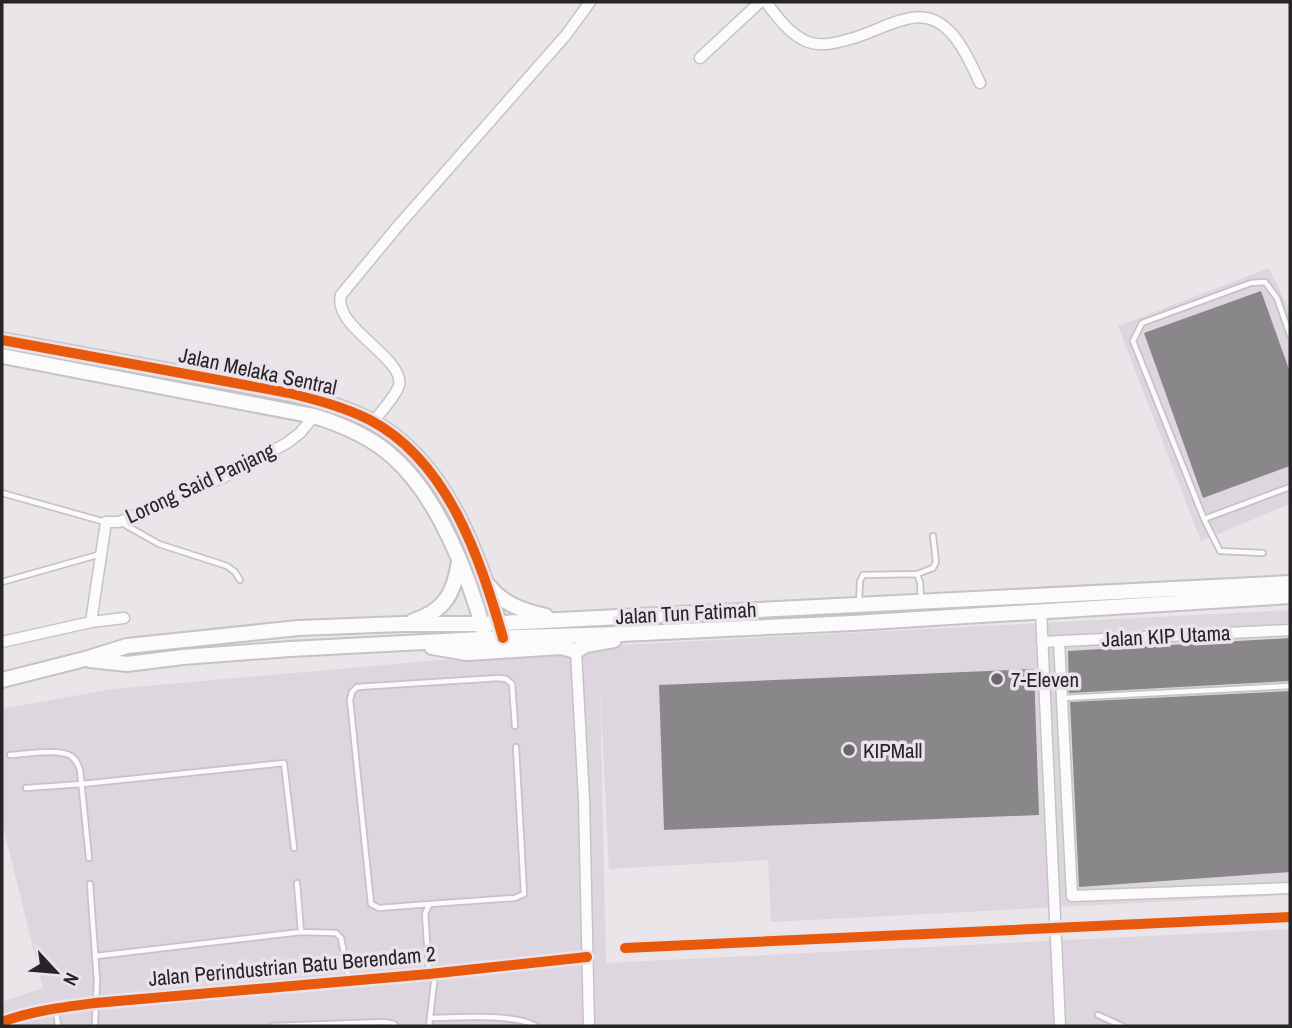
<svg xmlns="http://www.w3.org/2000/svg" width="1292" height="1028" font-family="'Archivo Narrow',sans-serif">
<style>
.built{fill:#ddd6de}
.building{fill:#8a878a}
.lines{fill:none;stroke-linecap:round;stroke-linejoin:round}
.lane-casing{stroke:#c6c3c6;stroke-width:8}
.street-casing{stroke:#c6c3c6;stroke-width:13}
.secondary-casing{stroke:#c6c3c6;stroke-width:18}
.lane{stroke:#fcfbfc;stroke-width:4.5}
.street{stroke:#fcfbfc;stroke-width:10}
.secondary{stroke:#fcfbfc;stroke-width:14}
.cycleway-casing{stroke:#eae3eb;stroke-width:15}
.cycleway{stroke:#e8590c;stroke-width:10}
.poi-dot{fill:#6b686b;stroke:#eae3eb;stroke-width:2.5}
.labels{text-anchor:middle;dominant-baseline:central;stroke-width:7;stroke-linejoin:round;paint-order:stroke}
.street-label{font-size:21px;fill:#272427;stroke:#eae3eb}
.poi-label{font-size:21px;fill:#272427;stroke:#eae3eb;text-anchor:start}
</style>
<rect width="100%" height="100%" fill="#e9e5e9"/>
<!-- built -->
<path class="built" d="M 1269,268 L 1290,311 L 1290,504 L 1201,541 L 1118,326 Z
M 1290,610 L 1290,895 L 771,922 L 768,860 L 609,869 L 600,686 L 606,963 L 1290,929 L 1290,1026 L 2,1026 L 2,1002 L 43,988 L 2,822 L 2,709 L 113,689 L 599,646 Z"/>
<!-- building -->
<path class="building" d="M 1261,291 L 1290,372 L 1290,466 L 1203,498 L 1144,333 Z
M 1290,638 L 1290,681 L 1069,693 L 1068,651 Z
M 1034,669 L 1039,815 L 664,830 L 659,685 Z
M 1290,691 L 1290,872 L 1079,887 L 1070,702 Z"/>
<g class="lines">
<defs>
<path id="lane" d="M 2,493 L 105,522
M 1204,519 L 1290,487
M 120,522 L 159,544 L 227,566 L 235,572 L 240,580
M 1263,553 L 1220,551 L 1204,519 L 1133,341 L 1142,323 L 1251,283 L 1265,282 L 1277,298 L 1290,335
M 917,574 L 920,582 L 921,600
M 2,582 L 101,554
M 859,601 L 860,581 L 863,575 L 917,574 L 933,568 L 936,562 L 933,536
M 1063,698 L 1290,686
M 10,755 C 25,754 59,748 71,756 C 76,759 78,764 80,770 L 89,858
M 26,788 L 82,784 L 284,763 L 294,848
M 297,883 L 301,932
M 90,884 L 97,981 L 95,1023 L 96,1026
M 430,904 L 379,908 L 371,904 L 350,700 L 352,692 L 357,687 L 499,678 L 506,679 L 512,684 L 515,726
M 96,956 L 301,932 L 336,933 L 341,938 L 349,980
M 429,973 L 425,913 L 430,904 L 515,898 L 524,894 L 516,747
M 56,1010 L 58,1026
M 1098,1015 L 1122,1026
M 430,1018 C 457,1018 514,1013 536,1026
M 272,1026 L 384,1022 L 394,1024 L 396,1026
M 429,1026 L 435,974"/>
<path id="street" d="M 766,2 C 777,17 790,35 808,42 C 822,47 836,43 850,39 C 870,34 891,21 911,18 C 949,11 967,55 980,83
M 700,58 L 760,2
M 373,422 C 380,413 396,396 399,385 C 405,358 332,327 341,295 L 398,226 L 566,35 L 590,2
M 1041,611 L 1060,1026
M 91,622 L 106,522 L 119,522 L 222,478 L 287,443 L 300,433 L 314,416
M 1059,641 L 1072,896 L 1290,888
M 2,642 L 91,622 L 124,618
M 1042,642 L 1290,630
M 576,651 L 584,799 L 589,1026
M 625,948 L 1290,917
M 2,1022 C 31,1011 64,1007 95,1003 L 429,974 L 587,957"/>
<path id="secondary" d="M 2,340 L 289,393 C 317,400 345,407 371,421 C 446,461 478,553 501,629
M 2,356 L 314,416 C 343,425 372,437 394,458 C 438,497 469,576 484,632
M 488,585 C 503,604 523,611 546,616
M 413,621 C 445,611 454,593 459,562
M 432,647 L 467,653 L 561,647 L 576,651 L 586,645 L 614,640
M 90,660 L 127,664 L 183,657 L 290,649 L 520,637 L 621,634 L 853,623 L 1290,596
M 2,680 L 85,659 L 127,646 L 298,628 L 401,624 L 481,624 L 1290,583"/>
</defs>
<!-- lane casing -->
<use href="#lane" class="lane-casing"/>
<!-- street casing -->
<use href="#street" class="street-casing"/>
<!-- secondary casing -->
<use href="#secondary" class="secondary-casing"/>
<!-- lane -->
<use href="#lane" class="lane"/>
<!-- street -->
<use href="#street" class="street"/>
<!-- secondary -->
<use href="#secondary" class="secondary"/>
<defs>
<path id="cycleway" d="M 2,340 L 289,393 C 317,400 344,407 370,420 C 448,461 480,558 503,638
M 625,948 L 1290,917
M 2,1022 C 31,1011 64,1007 95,1003 L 429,974 L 587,957"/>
</defs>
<!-- cycleway casing -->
<use href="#cycleway" class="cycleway-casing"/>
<!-- cycleway -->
<use href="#cycleway" class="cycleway"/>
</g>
<!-- markers -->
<g class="poi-dot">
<circle cx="997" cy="679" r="7"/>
<circle cx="849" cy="750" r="7"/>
</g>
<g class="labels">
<!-- street labels -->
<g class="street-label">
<text transform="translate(258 371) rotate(12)">Jalan Melaka Sentral</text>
<text transform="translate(200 483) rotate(-25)">Lorong Said Panjang</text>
<text transform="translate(686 613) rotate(-3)">Jalan Tun Fatimah</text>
<text transform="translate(1166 636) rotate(-3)">Jalan KIP Utama</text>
<text transform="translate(292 966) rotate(-5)">Jalan Perindustrian Batu Berendam 2</text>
</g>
<!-- poi labels -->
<g class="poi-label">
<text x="1011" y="679">7-Eleven</text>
<text x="863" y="750">KIPMall</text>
</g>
</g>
<!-- border -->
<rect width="1292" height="1028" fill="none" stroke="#272427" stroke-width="7"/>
<!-- north arrow -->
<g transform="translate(56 972) rotate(116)" stroke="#eae3eb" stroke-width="5" paint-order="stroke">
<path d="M0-5L12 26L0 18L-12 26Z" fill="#272427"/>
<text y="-10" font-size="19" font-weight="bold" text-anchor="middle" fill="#272427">N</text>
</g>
</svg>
